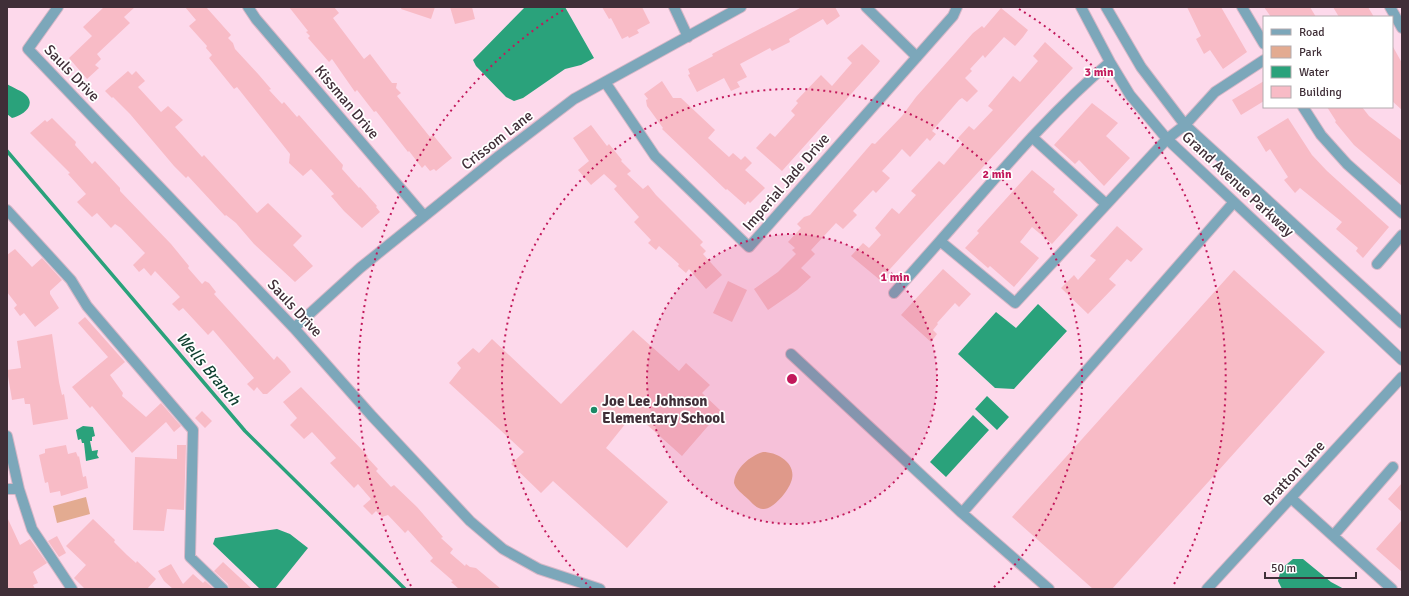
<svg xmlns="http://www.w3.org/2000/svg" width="1409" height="596" font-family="Signika,sans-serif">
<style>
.green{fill:#e3ab91}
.water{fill:#2aa27b}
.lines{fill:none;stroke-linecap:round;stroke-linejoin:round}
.stream{stroke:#2aa27b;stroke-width:3.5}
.building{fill:#f8bbc6}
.minor-casing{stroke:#d7b7c7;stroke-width:12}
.minor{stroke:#7ca7ba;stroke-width:10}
.ring{fill:none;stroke:#c2185b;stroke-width:2;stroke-dasharray:2 4}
.poi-dot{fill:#1c8966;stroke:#fff;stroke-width:1.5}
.labels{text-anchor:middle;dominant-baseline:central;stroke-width:3.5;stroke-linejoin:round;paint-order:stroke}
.street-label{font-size:15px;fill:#402f38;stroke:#fff}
.poi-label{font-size:15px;font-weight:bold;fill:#402f38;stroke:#fff;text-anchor:start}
.water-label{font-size:16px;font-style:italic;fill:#0e3f2f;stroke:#fff}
.centre{fill:#c2185b;stroke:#fff;stroke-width:2}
.ring-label{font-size:12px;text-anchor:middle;font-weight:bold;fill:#c2185b;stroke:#fff;stroke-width:3.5;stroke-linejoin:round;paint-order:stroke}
</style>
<rect width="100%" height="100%" fill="#fdd9eb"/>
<!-- green -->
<path class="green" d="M 763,452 C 778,452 798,464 791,482 C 788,491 773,510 763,509 C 757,509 752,503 748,499 C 743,494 736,490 734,483 C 735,468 750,456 763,452 Z
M 86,497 L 90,514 L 57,523 L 53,506 Z"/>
<!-- water -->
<path class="water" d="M 525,7 L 565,7 L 594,58 L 581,65 L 565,69 L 523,98 L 514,101 L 506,97 L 476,66 L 473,60 Z
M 7,84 C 13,88 23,91 27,96 C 36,107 21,116 12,118 L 7,114 Z
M 1038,304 L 1067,331 L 1014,389 L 995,388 L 958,354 L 996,312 L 1016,328 Z
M 987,396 L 1009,417 L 997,430 L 975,409 Z
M 973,415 L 989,430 L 946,477 L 930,462 Z
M 83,426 L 93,427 L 95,436 L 92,437 L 92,441 L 90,441 L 92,451 L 98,450 L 97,455 L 99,458 L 86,461 L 84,443 L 82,443 L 81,439 L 78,440 L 76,430 Z
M 277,529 L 290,534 L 308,548 L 275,589 L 260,589 L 213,544 L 215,538 Z
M 1293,559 L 1303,559 L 1331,582 L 1344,589 L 1282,589 L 1278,581 L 1281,569 Z"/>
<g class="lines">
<!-- stream -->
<path class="stream" d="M 7,151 L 245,431 L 405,589"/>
</g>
<!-- building -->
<path class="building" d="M 104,7 L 135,7 L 124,17 L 130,23 L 97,54 L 101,59 L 95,65 L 99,68 L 87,79 L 69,58 L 92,36 L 83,27 Z
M 185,7 L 206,7 L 231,35 L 228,38 L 233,43 L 235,49 L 259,75 L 271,89 L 269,90 L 282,104 L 284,102 L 297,117 L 299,115 L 343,165 L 342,169 L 359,188 L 360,187 L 377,206 L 376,207 L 380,212 L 362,228 L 344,211 L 331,196 L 334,194 L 311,169 L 303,176 L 289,163 L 290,154 L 237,87 L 234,89 L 209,58 L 212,55 L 206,48 L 207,46 L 189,26 L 196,20 Z
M 289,7 L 334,7 L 339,13 L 333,18 L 364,59 L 370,54 L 392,83 L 397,83 L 396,88 L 401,93 L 397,96 L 430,137 L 433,135 L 452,158 L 436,171 L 434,169 L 430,171 L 425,165 L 422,168 L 409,151 L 408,152 L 376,111 L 374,112 L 357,90 L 355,92 L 332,59 L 329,62 L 308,38 L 310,36 L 306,32 L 308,31 Z
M 402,7 L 435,7 L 431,19 L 401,9 Z
M 450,7 L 472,7 L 475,19 L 455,24 Z
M 602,7 L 642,7 L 650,23 L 637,30 L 639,33 L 629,38 L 628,36 L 622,39 L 611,18 L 609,19 Z
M 802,7 L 835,7 L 840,16 L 827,25 L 823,19 L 789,39 L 790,42 L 772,51 L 770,48 L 740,64 L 747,77 L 737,82 L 740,87 L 731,91 L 724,78 L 697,92 L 688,75 L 690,74 L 688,69 L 713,56 L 712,54 Z
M 1187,7 L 1221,7 L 1247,52 L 1223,69 L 1210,50 L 1204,54 L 1196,39 L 1201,36 Z
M 1264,7 L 1310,7 L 1316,17 L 1271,17 Z
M 1333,7 L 1368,7 L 1374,17 L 1339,17 Z
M 1001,8 L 1028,30 L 1023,37 L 1015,46 L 1004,37 L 985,58 L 983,55 L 970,69 L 972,71 L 965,78 L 978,91 L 967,102 L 962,98 L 959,100 L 932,131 L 936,134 L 930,141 L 927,138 L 910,157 L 902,149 L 896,156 L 882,171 L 890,178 L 876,193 L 873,190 L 853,211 L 857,215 L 843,229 L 836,223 L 811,250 L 815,254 L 801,268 L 811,277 L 797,290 L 768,310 L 754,289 L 778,272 L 796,254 L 792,250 L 795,248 L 788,242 L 801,228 L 797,224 L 804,217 L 810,215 L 872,143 L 875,144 L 902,116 L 916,97 L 973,33 L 982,26 L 984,28 Z
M 1045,42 L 1073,68 L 880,280 L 851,256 L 863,243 L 869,248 L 881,235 L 875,228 L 892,208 L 899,214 L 916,195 L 911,191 L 939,161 L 944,165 L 963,143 L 958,138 L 969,126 L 974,130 L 993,110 L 988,106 L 1013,76 L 1020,82 L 1038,61 L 1033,56 Z
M 862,44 L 880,61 L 878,64 L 782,171 L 756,148 L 770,133 L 775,137 L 795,115 L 791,111 L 798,103 L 796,101 L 821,75 L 832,86 L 852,63 L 847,58 Z
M 1392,45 L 1402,63 L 1402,110 L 1392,101 Z
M 128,71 L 132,75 L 136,71 L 145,81 L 138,87 L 161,112 L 168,106 L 183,120 L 175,127 L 202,157 L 204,155 L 257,213 L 268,203 L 302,236 L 293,245 L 313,266 L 295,282 L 254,244 L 236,223 L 226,215 L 225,216 L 188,176 L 186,178 L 174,166 L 130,114 L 113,97 L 112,98 L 105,91 Z
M 662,81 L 673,98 L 681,98 L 715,130 L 708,138 L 729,157 L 733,153 L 741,160 L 745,156 L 752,163 L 745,170 L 765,188 L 750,203 L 748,201 L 745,205 L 727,189 L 726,190 L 662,129 L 663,128 L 647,106 L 646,100 L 648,99 L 644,94 Z
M 1264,81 L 1264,101 L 1241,115 L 1232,100 Z
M 1092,103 L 1118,123 L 1106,136 L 1130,158 L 1104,186 L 1079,160 L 1075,164 L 1054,145 Z
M 1327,107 L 1362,107 L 1369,116 L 1402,141 L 1402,186 L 1354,145 L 1335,122 L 1336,121 Z
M 52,118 L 76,142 L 75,145 L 92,164 L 95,161 L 120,188 L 120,191 L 171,244 L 189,266 L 188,268 L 202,284 L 205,281 L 209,283 L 216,292 L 214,294 L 274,360 L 277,356 L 285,364 L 291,372 L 267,394 L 263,394 L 257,387 L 254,391 L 247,384 L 254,378 L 213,330 L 208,335 L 183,308 L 179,311 L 172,304 L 180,297 L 155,271 L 151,276 L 144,268 L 139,272 L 133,265 L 145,253 L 121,228 L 115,224 L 111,228 L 97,213 L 92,217 L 77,202 L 86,194 L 68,174 L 70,173 L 30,133 L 45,120 L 47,122 Z
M 1288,118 L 1312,155 L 1327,171 L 1389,227 L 1363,258 L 1356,251 L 1358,248 L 1336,229 L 1342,222 L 1300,188 L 1295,193 L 1284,180 L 1288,177 L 1270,149 L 1266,152 L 1257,137 Z
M 591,125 L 607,146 L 609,144 L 622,160 L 621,161 L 631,171 L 627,174 L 643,189 L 648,185 L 656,195 L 703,242 L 700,245 L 706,251 L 703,254 L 722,275 L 706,289 L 689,269 L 686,273 L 678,266 L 679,264 L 659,246 L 656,250 L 648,243 L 651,240 L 634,222 L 639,217 L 614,189 L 617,186 L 604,174 L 591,185 L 578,170 L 589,161 L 573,138 Z
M 1032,170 L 1055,189 L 1053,192 L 1078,215 L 1052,244 L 1032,227 L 1020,242 L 1039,258 L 1014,287 L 990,266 L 988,268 L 965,248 L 979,233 L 977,231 Z
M 1117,226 L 1143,249 L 1131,262 L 1127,259 L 1109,279 L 1116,285 L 1088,314 L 1061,288 L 1074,275 L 1078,280 L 1096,260 L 1090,256 Z
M 15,249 L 32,267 L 42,258 L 62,280 L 50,291 L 50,294 L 59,308 L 35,327 L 24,313 L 20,316 L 14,308 L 17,305 L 7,292 L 7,255 Z
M 943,269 L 971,294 L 959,307 L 955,303 L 937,323 L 938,324 L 933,330 L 937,334 L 931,342 L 901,315 Z
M 1234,270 L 1325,352 L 1112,589 L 1093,589 L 1012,517 Z
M 728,281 L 747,290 L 732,322 L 713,313 Z
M 85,317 L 125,362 L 110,375 L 123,393 L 122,396 L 146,417 L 161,403 L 181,426 L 174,432 L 166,422 L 132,453 L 92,406 L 90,408 L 72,387 L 108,357 L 78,323 Z
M 633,330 L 679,371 L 686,363 L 710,385 L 702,393 L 721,411 L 682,456 L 634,413 L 606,448 L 668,502 L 627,548 L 553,481 L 541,493 L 511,464 L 524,452 L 449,383 L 461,368 L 457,363 L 473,348 L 479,353 L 492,339 L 561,404 Z
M 52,334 L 59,382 L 62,395 L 64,394 L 68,419 L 33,425 L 30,404 L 25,404 L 24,398 L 12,400 L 7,370 L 21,368 L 17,341 Z
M 301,387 L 368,456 L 367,457 L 378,469 L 376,471 L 391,487 L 394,485 L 417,507 L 443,537 L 441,538 L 453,549 L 450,553 L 465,566 L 466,564 L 470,567 L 476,568 L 501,589 L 459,589 L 451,582 L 453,581 L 430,561 L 433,558 L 408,530 L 405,533 L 388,515 L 382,517 L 376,511 L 372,515 L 363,506 L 371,499 L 358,484 L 354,488 L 330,463 L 336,458 L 312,432 L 304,439 L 290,425 L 297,418 L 283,402 Z
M 202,411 L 212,421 L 205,428 L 195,418 Z
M 66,445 L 68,454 L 76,452 L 78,457 L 79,456 L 83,477 L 86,476 L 88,488 L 61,496 L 60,491 L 50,493 L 48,482 L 45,483 L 39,455 L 45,453 L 45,449 Z
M 177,445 L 186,445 L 184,510 L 167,509 L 164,531 L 133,530 L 135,457 L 177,459 Z
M 1402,483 L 1402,512 L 1388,499 Z
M 7,517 L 20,545 L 30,539 L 47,563 L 33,572 L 38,583 L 33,585 L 35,589 L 7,589 Z
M 93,519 L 115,540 L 114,542 L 127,555 L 136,563 L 137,561 L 156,579 L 147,589 L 85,589 L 74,578 L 86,565 L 66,546 Z
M 1402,520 L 1402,572 L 1376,549 Z
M 57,536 L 66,553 L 59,557 L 48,541 Z
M 223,562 L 252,589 L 229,589 L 228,584 L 214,571 Z
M 171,564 L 183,584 L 193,574 L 203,583 L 205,581 L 214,589 L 173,589 L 164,581 L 158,571 Z"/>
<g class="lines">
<defs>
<path id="minor" d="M 58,7 L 28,49 L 294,328 L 371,415 L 470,521 L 503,549 L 539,569 L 600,589
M 248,7 L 256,19 L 424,216
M 674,7 L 688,37
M 866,7 L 917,57
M 1081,7 L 1110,62 L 1130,95 L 1167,139 L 1402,360
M 1106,7 L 1141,67 L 1185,125 L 1402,323
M 1242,7 L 1264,44
M 1390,7 L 1402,28
M 1110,62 C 1047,115 995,179 940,241 L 1015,303 L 1167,139 L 1185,125 L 1215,92 L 1264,60
M 605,82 L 655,156 L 749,247 L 953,16 L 957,7
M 1303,107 L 1321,135 L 1347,164 L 1402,213
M 1032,137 L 1106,204
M 7,210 L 71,280 L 87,306 L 193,430 L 190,557 L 223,589
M 1377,264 L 1402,235
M 894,293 L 940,241
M 294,328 L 360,268 L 499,156 L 574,99 L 741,7
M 791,354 L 962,513 L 1049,589
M 7,436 L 19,489 L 32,529 L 72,589
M 7,489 L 19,489
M 1291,498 L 1392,589
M 962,513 L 1234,202
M 1333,536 L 1393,467
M 1207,589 L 1402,377"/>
</defs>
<!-- minor casing -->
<use href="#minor" class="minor-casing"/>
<!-- minor -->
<use href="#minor" class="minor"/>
</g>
<!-- distance rings -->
<circle cx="792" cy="379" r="145" fill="#c2185b" fill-opacity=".12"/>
<g class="ring">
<circle cx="792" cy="379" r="145"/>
<path d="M591 588A290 290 0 1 1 993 588"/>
<path d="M411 586A434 434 0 0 1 565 9M1019 9A434 434 0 0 1 1173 586"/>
</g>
<!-- markers -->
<circle class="poi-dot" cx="594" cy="410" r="4"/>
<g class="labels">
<!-- street labels -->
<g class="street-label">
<text transform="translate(72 73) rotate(46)">Sauls Drive</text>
<text transform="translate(347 102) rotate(50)">Kissman Drive</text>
<text transform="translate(497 140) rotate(-38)">Crissom Lane</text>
<text transform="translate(786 182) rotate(-49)">Imperial Jade Drive</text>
<text transform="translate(1238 184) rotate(43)">Grand Avenue Parkway</text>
<text transform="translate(295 308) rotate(47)">Sauls Drive</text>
<text transform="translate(1294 473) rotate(-47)">Bratton Lane</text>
</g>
<!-- poi labels -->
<g class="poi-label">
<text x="602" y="401">Joe Lee Johnson<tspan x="602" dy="17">Elementary School</tspan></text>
</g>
<!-- water labels -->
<g class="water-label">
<text transform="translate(208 369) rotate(50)">Wells Branch</text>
</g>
</g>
<circle cx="792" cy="379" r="6" class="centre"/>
<g class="ring-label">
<text x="1099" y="76">3 min</text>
<text x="997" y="178">2 min</text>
<text x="895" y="281">1 min</text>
</g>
<!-- border -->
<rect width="1409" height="596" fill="none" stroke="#402f38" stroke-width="16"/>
<!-- legend -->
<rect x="1263" y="16" width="130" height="92" fill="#ffffff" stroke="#b3acaf"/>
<rect x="1271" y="29" width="20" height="6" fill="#7ca7ba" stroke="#b3acaf"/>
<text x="1299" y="36" font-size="12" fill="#402f38">Road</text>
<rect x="1271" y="46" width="20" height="12" fill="#e3ab91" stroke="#b3acaf"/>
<text x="1299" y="56" font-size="12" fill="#402f38">Park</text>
<rect x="1271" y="66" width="20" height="12" fill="#2aa27b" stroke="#b3acaf"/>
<text x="1299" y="76" font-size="12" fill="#402f38">Water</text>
<rect x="1271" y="86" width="20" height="12" fill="#f8bbc6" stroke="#b3acaf"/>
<text x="1299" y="96" font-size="12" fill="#402f38">Building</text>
<!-- scale -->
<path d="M1265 572v6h91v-6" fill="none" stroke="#402f38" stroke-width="2"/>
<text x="1271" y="572" font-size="12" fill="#402f38" stroke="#ffffff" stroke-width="3" paint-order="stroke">50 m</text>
</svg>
